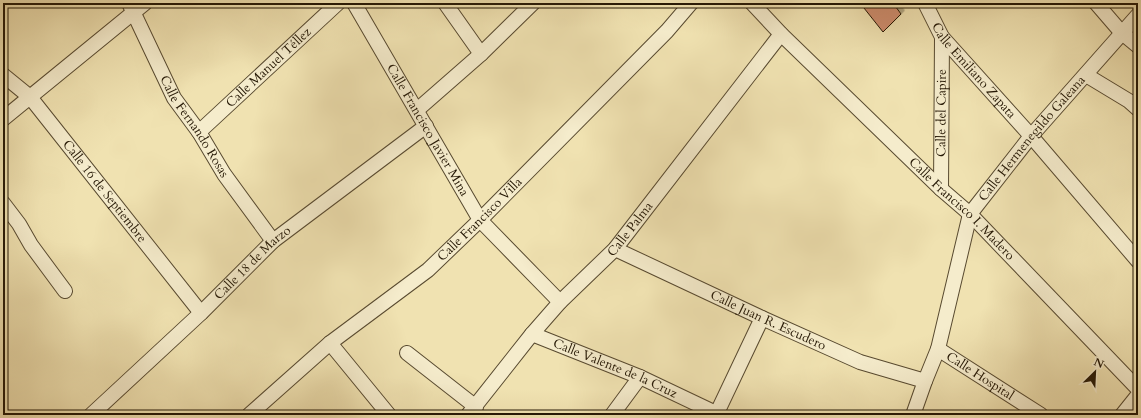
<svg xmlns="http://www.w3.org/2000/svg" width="1141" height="418" font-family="Cardo,serif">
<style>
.building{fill:#ce8d6e;stroke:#251805;filter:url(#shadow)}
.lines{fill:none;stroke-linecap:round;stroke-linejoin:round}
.minor-casing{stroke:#584a30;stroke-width:16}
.minor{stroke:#f5eccc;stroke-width:14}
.labels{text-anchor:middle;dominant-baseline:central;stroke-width:3.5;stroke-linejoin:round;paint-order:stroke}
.street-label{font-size:13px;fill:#251805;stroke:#f5eccc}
</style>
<defs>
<filter id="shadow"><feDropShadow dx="3.5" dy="-3.5" stdDeviation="0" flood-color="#0004"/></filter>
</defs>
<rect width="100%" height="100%" fill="#f0e2b1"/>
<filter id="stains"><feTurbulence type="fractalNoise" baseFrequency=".005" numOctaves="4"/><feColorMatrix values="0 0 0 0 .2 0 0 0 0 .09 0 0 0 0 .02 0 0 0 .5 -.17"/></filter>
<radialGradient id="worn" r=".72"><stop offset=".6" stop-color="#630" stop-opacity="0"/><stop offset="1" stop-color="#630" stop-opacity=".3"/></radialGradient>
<!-- building -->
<path class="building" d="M 860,3 L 893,3 L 901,14 L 883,32 Z"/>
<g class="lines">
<defs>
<g id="minor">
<path id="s1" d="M 129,3 L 174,98 L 199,132 L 224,174 L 273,241"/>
<path id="s2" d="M 354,3 L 480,220 L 560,302"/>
<path d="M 445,3 L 481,54"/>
<path id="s3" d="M 752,3 L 781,34 L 941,189 L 970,214 L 1138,389"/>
<path id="s4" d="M 925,3 L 942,37 L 1031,136 L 1138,261"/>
<path d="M 1096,3 L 1121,32 L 1138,46"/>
<path id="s5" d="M 3,75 L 30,97 L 201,313"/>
<path d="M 1086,75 L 1129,101 L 1138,109"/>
<path d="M 417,110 L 481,54 L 533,3"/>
<path d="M 3,119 L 145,3"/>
<path id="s6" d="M 199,132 L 338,3"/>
<path id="s7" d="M 941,189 L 942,37"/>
<path d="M 3,203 L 19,224 L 31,245 L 65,291"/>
<path id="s8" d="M 615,249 L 762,318 L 860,362 L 925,381"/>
<path id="s9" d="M 532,334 L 640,377 L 720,415"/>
<path d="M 330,343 L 389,415"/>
<path id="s10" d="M 938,349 L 1041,415"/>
<path d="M 407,353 L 476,407"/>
<path id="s11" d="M 91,415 L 201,313 L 273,241 L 426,126"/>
<path id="s12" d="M 249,415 L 330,343 L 428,270 L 480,220 L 667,31 L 691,3"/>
<path id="s13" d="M 468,415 L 532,334 L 560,302 L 615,249 L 781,34"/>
<path d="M 612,415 L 640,377"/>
<path d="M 716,415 L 762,318"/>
<path id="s14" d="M 913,415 L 925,381 L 938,349 L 970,214 L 1031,136 L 1138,15"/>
<path d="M 1122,415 L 1138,395"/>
</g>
</defs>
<!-- minor casing -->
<use href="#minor" class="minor-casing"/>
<!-- minor -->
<use href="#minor" class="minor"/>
</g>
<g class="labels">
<!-- street labels -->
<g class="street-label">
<text stroke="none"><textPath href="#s6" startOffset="95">Calle Manuel Téllez</textPath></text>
<text stroke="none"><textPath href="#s4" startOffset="84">Calle Emiliano Zapata</textPath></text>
<text stroke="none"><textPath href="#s7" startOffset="76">Calle del Capire</textPath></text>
<text stroke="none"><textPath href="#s1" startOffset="140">Calle Fernando Rosas</textPath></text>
<text stroke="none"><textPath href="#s2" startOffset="147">Calle Francisco Javier Mina</textPath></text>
<text stroke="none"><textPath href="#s14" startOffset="307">Calle Hermenegildo Galeana</textPath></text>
<text stroke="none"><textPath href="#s5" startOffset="155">Calle 16 de Septiembre</textPath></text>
<text stroke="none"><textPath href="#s3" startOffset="294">Calle Francisco I. Madero</textPath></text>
<text stroke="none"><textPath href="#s12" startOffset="303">Calle Francisco Villa</textPath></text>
<text stroke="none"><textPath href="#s13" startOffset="247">Calle Palma</textPath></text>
<text stroke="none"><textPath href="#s11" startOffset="222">Calle 18 de Marzo</textPath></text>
<text stroke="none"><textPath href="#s8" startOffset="169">Calle Juan R. Escudero</textPath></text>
<text stroke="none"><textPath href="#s9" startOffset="90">Calle Valente de la Cruz</textPath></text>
<text stroke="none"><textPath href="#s10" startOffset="50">Calle Hospital</textPath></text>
</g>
</g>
<!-- margin -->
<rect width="1141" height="418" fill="none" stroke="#f0e2b1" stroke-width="16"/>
<rect x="4" y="4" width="1133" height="410" fill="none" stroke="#251805" stroke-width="2"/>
<rect x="8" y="8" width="1125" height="402" fill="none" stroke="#251805"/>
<!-- north arrow -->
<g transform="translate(1095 372) rotate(24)" stroke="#f5eccc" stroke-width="3" paint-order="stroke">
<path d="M0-3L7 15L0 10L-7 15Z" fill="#251805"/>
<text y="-6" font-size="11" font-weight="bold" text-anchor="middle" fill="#251805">N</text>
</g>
<rect width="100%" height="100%" filter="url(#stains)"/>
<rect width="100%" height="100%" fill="url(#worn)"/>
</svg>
